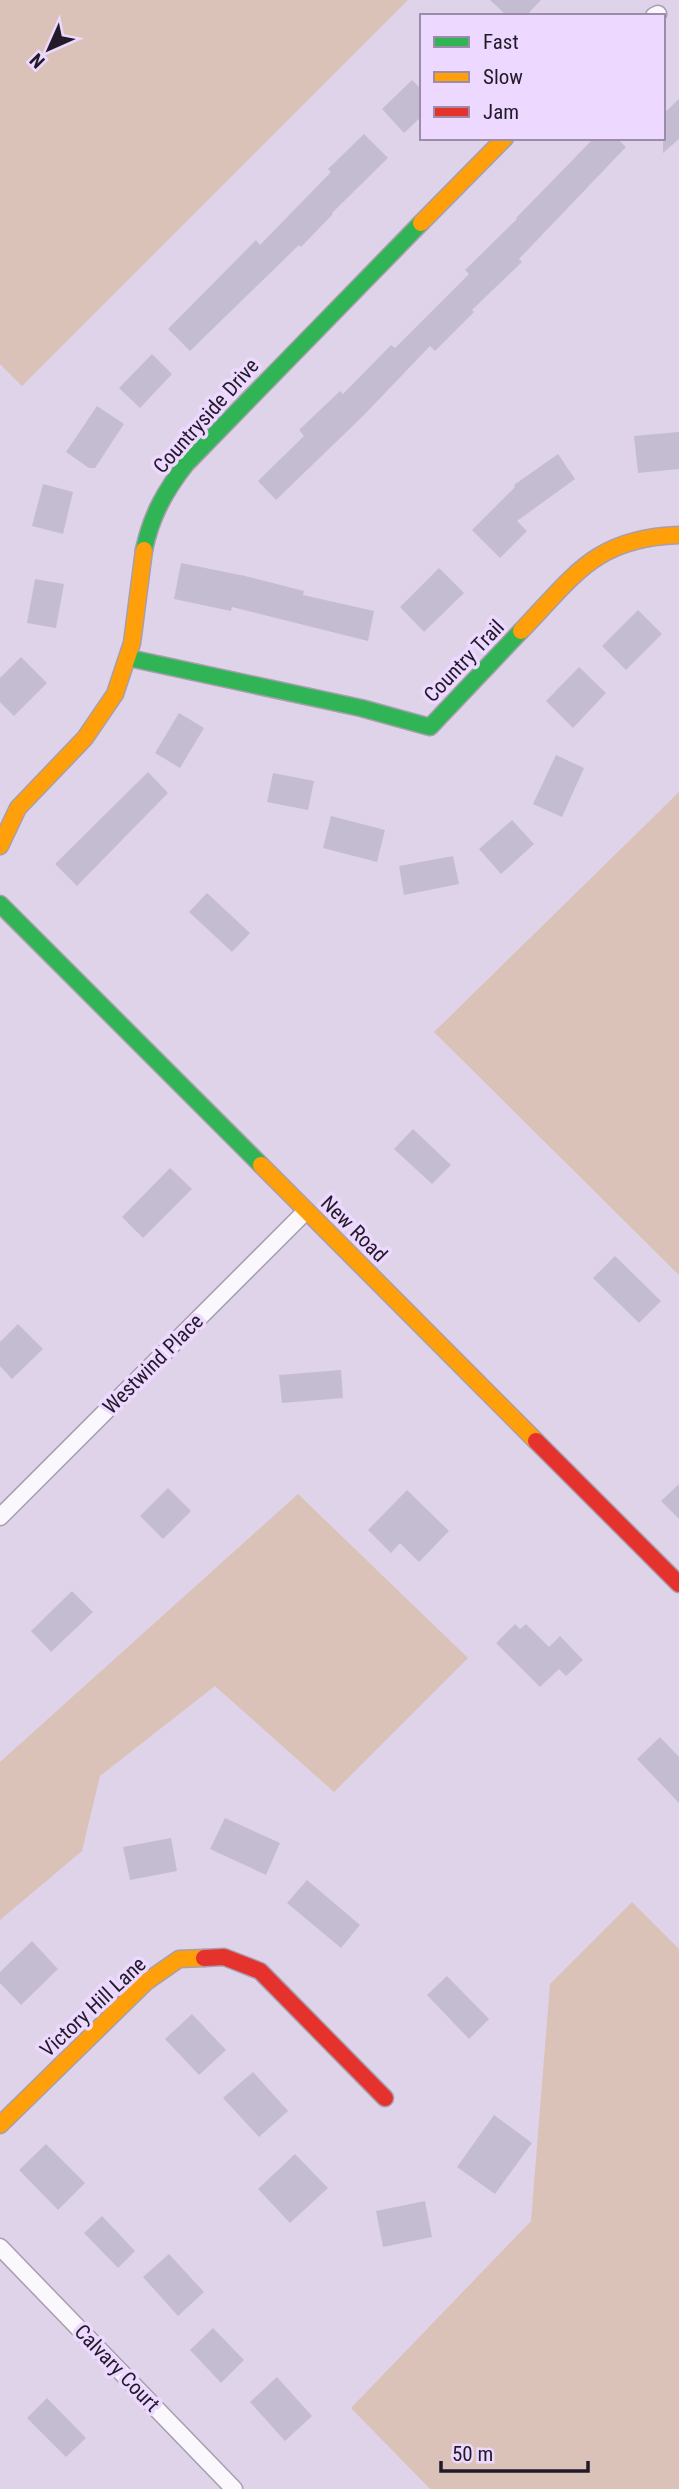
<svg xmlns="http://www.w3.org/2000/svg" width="679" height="2489" font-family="'Roboto Condensed',sans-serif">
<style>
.green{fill:#dac2b9}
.building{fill:#c4bdd2}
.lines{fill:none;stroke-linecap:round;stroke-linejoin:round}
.street-casing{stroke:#a79eae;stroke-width:19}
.fast-casing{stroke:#a79eae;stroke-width:19}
.slow-casing{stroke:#a79eae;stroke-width:19}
.jam-casing{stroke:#a79eae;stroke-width:19}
.street{stroke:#faf8fc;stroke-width:16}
.fast{stroke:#30b455;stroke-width:16}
.slow{stroke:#ff9f0a;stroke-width:16}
.jam{stroke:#e5322d;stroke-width:16}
.labels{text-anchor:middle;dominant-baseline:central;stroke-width:7;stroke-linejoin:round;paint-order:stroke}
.street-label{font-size:21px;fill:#221a28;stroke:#edd8ff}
</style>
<rect width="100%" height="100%" fill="#dfd3e9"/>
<!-- green -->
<path class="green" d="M 0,0 L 408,0 L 22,386 L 0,364 Z
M 679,792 L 679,1275 L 434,1032 Z
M 298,1494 L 468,1658 L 334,1792 L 215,1686 L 100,1776 L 82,1851 L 0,1920 L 0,1762 Z
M 632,1902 L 679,1949 L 679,2489 L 430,2489 L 351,2408 L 531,2221 L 550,1984 Z"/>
<!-- building -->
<path class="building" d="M 490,0 L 541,0 L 526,16 L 507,16 Z
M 412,80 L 422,90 L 422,116 L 404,133 L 382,109 Z
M 679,99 L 679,139 L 663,153 L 663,114 Z
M 364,134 L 388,158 L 332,213 L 333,214 L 301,247 L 299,245 L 190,351 L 168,329 L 256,240 L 260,245 L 331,172 L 328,169 Z
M 594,138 L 617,138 L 626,147 L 519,259 L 522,262 L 472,310 L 474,312 L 435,351 L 430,346 L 363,416 L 276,500 L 258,481 L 304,436 L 299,430 L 340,391 L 343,394 L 391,345 L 395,348 L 469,274 L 465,270 L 517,219 L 516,218 Z
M 152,354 L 172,374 L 140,408 L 119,388 Z
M 97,406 L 124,424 L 95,468 L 89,468 L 66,452 Z
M 679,432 L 679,469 L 638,473 L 634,436 Z
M 558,454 L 575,479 L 517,521 L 527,531 L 500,558 L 472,530 L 515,487 L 514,485 Z
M 43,484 L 73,492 L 63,534 L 32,526 Z
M 181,563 L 245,576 L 304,591 L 303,595 L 374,611 L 368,641 L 232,607 L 231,611 L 174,599 Z
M 439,568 L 464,593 L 424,632 L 400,607 Z
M 35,579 L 64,584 L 56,628 L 27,623 Z
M 638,610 L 662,634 L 626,670 L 602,646 Z
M 21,657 L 47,683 L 14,716 L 0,702 L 0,678 Z
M 579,667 L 606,693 L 573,728 L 546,701 Z
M 179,713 L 204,728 L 180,768 L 155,753 Z
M 556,755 L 584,768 L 562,817 L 533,804 Z
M 148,772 L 168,793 L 77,886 L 55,864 Z
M 273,773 L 314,781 L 308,810 L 267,802 Z
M 331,816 L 385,830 L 377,862 L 323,848 Z
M 512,820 L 534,844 L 501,874 L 479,849 Z
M 453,856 L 459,884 L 404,895 L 399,866 Z
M 207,893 L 250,933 L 232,952 L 189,912 Z
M 413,1129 L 451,1165 L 432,1184 L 394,1149 Z
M 170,1168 L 192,1189 L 143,1238 L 122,1217 Z
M 615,1256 L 661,1301 L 639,1323 L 593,1278 Z
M 18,1324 L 43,1349 L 12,1379 L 0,1366 L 0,1342 Z
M 341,1370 L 343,1398 L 282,1403 L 279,1375 Z
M 679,1484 L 679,1519 L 661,1501 Z
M 168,1488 L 191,1511 L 163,1539 L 140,1516 Z
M 407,1490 L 449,1531 L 419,1562 L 400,1543 L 391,1553 L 368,1530 Z
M 72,1591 L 93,1612 L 51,1652 L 31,1631 Z
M 515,1624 L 520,1629 L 526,1624 L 549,1647 L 560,1636 L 583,1660 L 566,1676 L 559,1669 L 540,1687 L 496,1643 Z
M 660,1737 L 679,1757 L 679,1803 L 637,1759 Z
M 225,1818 L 280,1843 L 266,1875 L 210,1849 Z
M 171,1838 L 177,1871 L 130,1880 L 123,1847 Z
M 307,1880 L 360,1925 L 341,1948 L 287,1903 Z
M 32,1941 L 58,1969 L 21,2005 L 0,1983 L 0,1972 Z
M 447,1976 L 489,2019 L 469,2039 L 427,1995 Z
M 192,2014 L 226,2050 L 199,2075 L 165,2039 Z
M 253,2072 L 288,2111 L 259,2137 L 223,2098 Z
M 494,2115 L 532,2143 L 495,2194 L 457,2167 Z
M 46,2144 L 85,2183 L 58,2210 L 19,2170 Z
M 295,2154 L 328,2188 L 290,2223 L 258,2189 Z
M 425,2201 L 432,2237 L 383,2247 L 376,2211 Z
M 102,2216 L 135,2251 L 118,2268 L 84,2233 Z
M 169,2254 L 204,2292 L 178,2316 L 143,2277 Z
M 213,2328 L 244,2360 L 221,2383 L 190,2350 Z
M 277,2377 L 312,2416 L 285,2441 L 250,2402 Z
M 47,2398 L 86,2438 L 66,2457 L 27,2418 Z"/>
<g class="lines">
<defs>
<path id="street" d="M 654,16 L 658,14
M 0,1517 L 306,1211
M 0,2247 L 234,2489"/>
<path id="fast" d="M 144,550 C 151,516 165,491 186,464 L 421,223
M 129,658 L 361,708 L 430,727 L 521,631
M 0,904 L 261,1165"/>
<path id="slow" d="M 421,223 L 505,138
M 521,631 C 575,575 595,538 679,535
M 0,846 L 18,808 L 85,738 L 115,694 L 132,643 L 144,550
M 261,1165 L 536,1441
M 0,2125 L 146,1982 L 179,1959 L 204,1958"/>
<path id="jam" d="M 536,1441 L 679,1584
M 204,1958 L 224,1957 L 260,1971 L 385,2098"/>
</defs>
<!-- street casing -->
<use href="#street" class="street-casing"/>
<!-- fast casing -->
<use href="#fast" class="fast-casing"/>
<!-- slow casing -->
<use href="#slow" class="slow-casing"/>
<!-- jam casing -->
<use href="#jam" class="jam-casing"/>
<!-- street -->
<use href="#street" class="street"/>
<!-- fast -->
<use href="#fast" class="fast"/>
<!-- slow -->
<use href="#slow" class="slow"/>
<!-- jam -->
<use href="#jam" class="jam"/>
</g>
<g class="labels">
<!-- street labels -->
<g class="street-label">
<text transform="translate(206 416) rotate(-48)">Countryside Drive</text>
<text transform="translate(464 661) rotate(-46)">Country Trail</text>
<text transform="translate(354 1229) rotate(45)">New Road</text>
<text transform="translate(153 1364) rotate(-45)">Westwind Place</text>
<text transform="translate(93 2007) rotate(-43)">Victory Hill Lane</text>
<text transform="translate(117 2368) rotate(46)">Calvary Court</text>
</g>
</g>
<!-- legend -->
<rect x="420" y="14" width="245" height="126" fill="#edd8ff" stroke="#9c8ca9" stroke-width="2"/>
<rect x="434" y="37" width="35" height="10" fill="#30b455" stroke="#9c8ca9" stroke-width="2"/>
<text x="483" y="49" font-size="21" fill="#221a28">Fast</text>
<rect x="434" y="72" width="35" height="10" fill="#ff9f0a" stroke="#9c8ca9" stroke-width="2"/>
<text x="483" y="84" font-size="21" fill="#221a28">Slow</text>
<rect x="434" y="107" width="35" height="10" fill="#e5322d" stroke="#9c8ca9" stroke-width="2"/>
<text x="483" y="119" font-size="21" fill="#221a28">Jam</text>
<!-- north arrow -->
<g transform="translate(49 49) rotate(225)" stroke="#edd8ff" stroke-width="5" paint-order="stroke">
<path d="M0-5L12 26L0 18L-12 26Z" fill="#221a28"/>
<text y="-10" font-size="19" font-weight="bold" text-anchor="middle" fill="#221a28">N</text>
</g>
<!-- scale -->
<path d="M441 2461v10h147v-10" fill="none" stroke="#221a28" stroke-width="3.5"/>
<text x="452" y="2461" font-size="21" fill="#221a28" stroke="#edd8ff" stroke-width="5" paint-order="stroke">50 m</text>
</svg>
